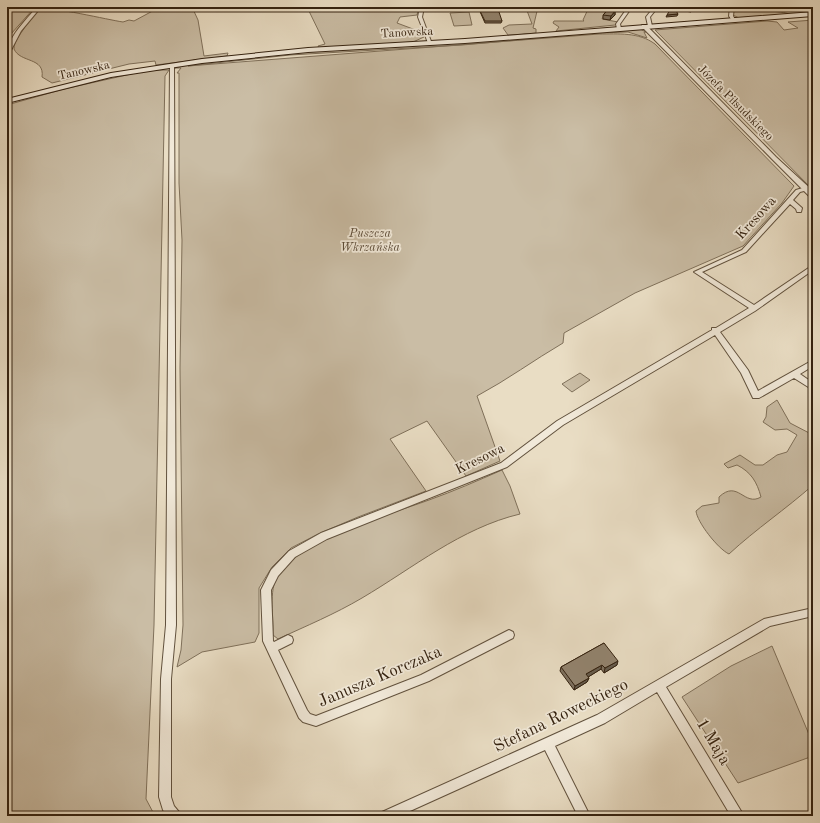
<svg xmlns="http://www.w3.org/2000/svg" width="820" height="823" font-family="'Old Standard TT',serif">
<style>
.green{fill:#cabda5;stroke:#7f705a}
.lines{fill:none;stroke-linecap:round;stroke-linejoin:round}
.minor-casing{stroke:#61513d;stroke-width:2}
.tertiary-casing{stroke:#61513d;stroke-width:2}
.secondary-casing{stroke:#342210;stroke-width:2}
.minor{fill:#f1e9d9;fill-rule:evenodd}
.tertiary{fill:#f1e9d9;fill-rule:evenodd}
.secondary{fill:#f1e9d9;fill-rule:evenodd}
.wall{fill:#7e715f;stroke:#342210}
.shaded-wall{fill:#665c4d;stroke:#342210}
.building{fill:#92836e;stroke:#342210}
.labels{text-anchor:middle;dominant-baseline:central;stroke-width:3.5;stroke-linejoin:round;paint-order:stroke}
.far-street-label{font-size:12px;fill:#342210;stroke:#f1e9d9}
.far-park-label{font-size:12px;font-style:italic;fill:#5a4935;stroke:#f1e9d9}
.street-label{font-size:14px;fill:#342210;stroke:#f1e9d9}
.near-street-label{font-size:17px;fill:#342210;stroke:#f1e9d9}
</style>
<rect width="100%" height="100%" fill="#e9ddc4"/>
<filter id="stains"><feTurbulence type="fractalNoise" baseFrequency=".005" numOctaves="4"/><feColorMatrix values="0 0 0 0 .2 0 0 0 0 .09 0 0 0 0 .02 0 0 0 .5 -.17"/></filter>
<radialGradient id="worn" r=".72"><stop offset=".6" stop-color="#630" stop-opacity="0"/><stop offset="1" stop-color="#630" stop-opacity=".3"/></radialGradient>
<!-- green -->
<path class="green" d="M 7,7 L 35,7 L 11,34 L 7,44 Z
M 160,7 L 192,7 L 198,20 L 204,56 L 228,53 L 227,56 L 156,65 L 155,61 L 129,64 L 52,83 L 42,77 C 45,57 20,63 14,49 C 14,42 19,36 23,30 C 27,23 34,12 41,9 C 50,6 109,20 123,22 L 129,20 L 134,21 Z
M 307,7 L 419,7 L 417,15 L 400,17 L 397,23 L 421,32 L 424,37 L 413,42 L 319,48 L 318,46 L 325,44 Z
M 524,7 L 538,7 L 533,28 L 536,29 L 536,33 L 507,36 L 528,34 L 508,35 L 503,28 L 509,25 L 532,24 L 526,8 Z
M 589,7 L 607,7 L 602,19 L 618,22 L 615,25 L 556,31 L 559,27 L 553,23 L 554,21 L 584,21 L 583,20 Z
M 740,9 C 749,10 784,11 789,14 L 739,18 L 733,15 L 734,10 Z
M 469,12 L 472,25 L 454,26 L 450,13 Z
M 813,20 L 813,190 L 655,30 L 767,21 L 777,22 L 784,30 L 798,28 L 788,22 Z
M 640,29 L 646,32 L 644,32 L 647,38 L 628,32 L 598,33 L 462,45 L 290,55 L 188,66 L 599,34 C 618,34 639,32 655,44 L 794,186 L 782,203 L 743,246 L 635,293 L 564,333 L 563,343 C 534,360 507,380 477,396 L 500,461 L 466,476 L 427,421 L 390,439 L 426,491 L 358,517 L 318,534 L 291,548 L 272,567 L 259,588 L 259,633 L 255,642 L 202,652 L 177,667 L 181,650 L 183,625 L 180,368 L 182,240 L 179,183 L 179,73 L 177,73 L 181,68 L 175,68 L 179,66 L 278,54 Z
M 149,70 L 169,70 L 165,76 L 154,625 L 146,799 L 155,816 L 7,816 L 7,105 L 64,89 Z
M 580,373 L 590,380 L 572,392 L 562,384 Z
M 777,400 L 790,423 L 813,435 L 813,485 C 786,509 756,529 729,554 C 718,549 697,522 696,511 L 702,506 L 719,503 L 719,497 C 738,479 744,507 761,497 C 757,482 751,472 737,465 L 728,468 L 724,464 L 740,455 L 755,465 L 763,465 L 777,455 L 787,452 L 797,435 L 787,429 L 775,430 L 763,422 L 766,417 L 767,407 Z
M 502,470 L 510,486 L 520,514 C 461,528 413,568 362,598 C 335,614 306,626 278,639 L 273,635 C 274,617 268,591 278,575 C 302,539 388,515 429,500 C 454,491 477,481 502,470 Z
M 772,646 L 813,744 L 813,756 L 738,783 L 682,697 L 731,666 Z"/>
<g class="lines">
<defs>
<path id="minor" d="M 37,7 L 41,7 L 21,31 L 9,54 L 7,55 C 7,38 26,20 37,7 Z
M 420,7 L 424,7 L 422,17 L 432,44 L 428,43 L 418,17 Z
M 628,7 L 632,7 L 620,24 L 621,28 L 617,29 L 616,24 Z
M 654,7 L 658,7 L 650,17 L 652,26 L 650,27 L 648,26 L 646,17 Z
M 730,7 L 734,7 L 733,16 L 736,21 L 732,21 L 729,16 Z
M 170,64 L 174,65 L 176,625 L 171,679 L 171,797 L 174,806 L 179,812 L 181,816 L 167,816 L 163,810 L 159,797 L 161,679 L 166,625 Z
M 806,187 L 808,188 L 808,190 L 800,192 L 793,200 L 802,208 L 801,212 L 797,212 L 796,209 L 790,204 L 746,252 L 702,272 L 754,305 L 813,265 L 813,270 L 755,311 L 720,332 L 748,370 L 758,391 L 813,360 L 813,366 L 800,374 L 813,383 L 813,390 L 794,378 L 759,398 L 753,398 L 741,373 L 715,335 L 563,425 L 507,467 L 327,539 L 295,557 L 278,576 L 271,590 L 273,641 L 274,642 L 288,635 L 292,637 L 293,640 L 292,643 L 278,650 L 307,710 L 310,714 L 316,716 L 421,675 L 505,632 L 509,630 L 513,632 L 514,635 L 513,638 L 429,681 L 316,726 L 303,722 L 299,718 L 263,641 L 261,590 L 271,570 L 289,551 L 321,533 L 501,463 L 557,421 L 712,330 L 712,328 L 716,328 L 749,308 L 694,272 L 742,250 L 796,190 Z
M 813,608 L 813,616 L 770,626 L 666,687 L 744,816 L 731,816 L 657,692 L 605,723 L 555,746 L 590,816 L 578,816 L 545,750 L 399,816 L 380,816 L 382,812 L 597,715 L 764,619 Z"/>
<path id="tertiary" d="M 642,25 L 646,25 L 776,157 L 813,191 L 813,197 L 810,197 L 772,159 L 642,27 Z"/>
<path id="secondary" d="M 813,12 L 813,16 L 465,43 L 308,52 L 202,63 L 111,77 L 7,103 L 7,99 L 111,73 L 202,59 L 308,48 L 465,39 Z"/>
</defs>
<!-- minor casing -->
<use href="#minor" class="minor-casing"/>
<!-- tertiary casing -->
<use href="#tertiary" class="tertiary-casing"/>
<!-- secondary casing -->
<use href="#secondary" class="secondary-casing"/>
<!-- minor -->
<use href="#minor" class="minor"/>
<!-- tertiary -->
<use href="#tertiary" class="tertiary"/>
<!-- secondary -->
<use href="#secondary" class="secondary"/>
</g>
<!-- wall -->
<path class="wall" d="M 478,7 L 494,7 L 502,21 L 501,23 L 485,23 Z
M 694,7 L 691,12 L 685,11 L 685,9 Z
M 615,11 L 615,15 L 610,20 L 603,19 L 603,15 Z
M 678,14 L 677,16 L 666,17 L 667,15 Z
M 604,643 L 617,665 L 604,673 L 601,669 L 588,677 L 589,678 L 587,682 L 574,690 L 560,671 L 561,667 Z"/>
<!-- shaded-wall -->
<path class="shaded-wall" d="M 615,11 L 615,15 L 610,20 L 611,16 Z
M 618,661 L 617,665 L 604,673 L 605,668 Z
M 602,665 L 601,669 L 585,679 L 586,674 Z
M 589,678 L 587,682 L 574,690 L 575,686 Z"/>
<!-- building -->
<path class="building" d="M 478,7 L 494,7 L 495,9 L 498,9 L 502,21 L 485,21 Z
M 687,7 L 694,7 L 692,10 L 685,9 Z
M 671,8 L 675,9 L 678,14 L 667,15 Z
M 608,10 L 615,11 L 611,16 L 603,15 Z
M 604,643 L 618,661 L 605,668 L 602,665 L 586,674 L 589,678 L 575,686 L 561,667 Z"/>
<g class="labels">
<!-- far-street labels -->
<g class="far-street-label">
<text transform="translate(407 33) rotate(-3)">Tanowska</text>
<text transform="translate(84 71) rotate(-13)">Tanowska</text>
<text transform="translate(735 103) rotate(45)">Józefa Piłsudskiego</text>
</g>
<!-- far-park labels -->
<g class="far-park-label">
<text x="370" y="234">Puszcza<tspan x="370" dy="14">Wkrzańska</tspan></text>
</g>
<!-- street labels -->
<g class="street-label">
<text transform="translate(756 218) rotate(-48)">Kresowa</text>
<text transform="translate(480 459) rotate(-26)">Kresowa</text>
</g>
<!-- near-street labels -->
<g class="near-street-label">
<text transform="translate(380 677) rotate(-23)">Janusza Korczaka</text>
<text transform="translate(561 716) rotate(-26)">Stefana Roweckiego</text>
<text transform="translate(713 742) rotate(59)">1 Maja</text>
</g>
</g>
<!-- margin -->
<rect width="820" height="823" fill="none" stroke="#e9ddc4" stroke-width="24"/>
<rect x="8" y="8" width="804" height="807" fill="none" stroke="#342210" stroke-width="2"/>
<rect x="12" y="12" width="796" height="799" fill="none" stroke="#342210"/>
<rect width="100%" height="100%" filter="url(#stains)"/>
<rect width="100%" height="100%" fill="url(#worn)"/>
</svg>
